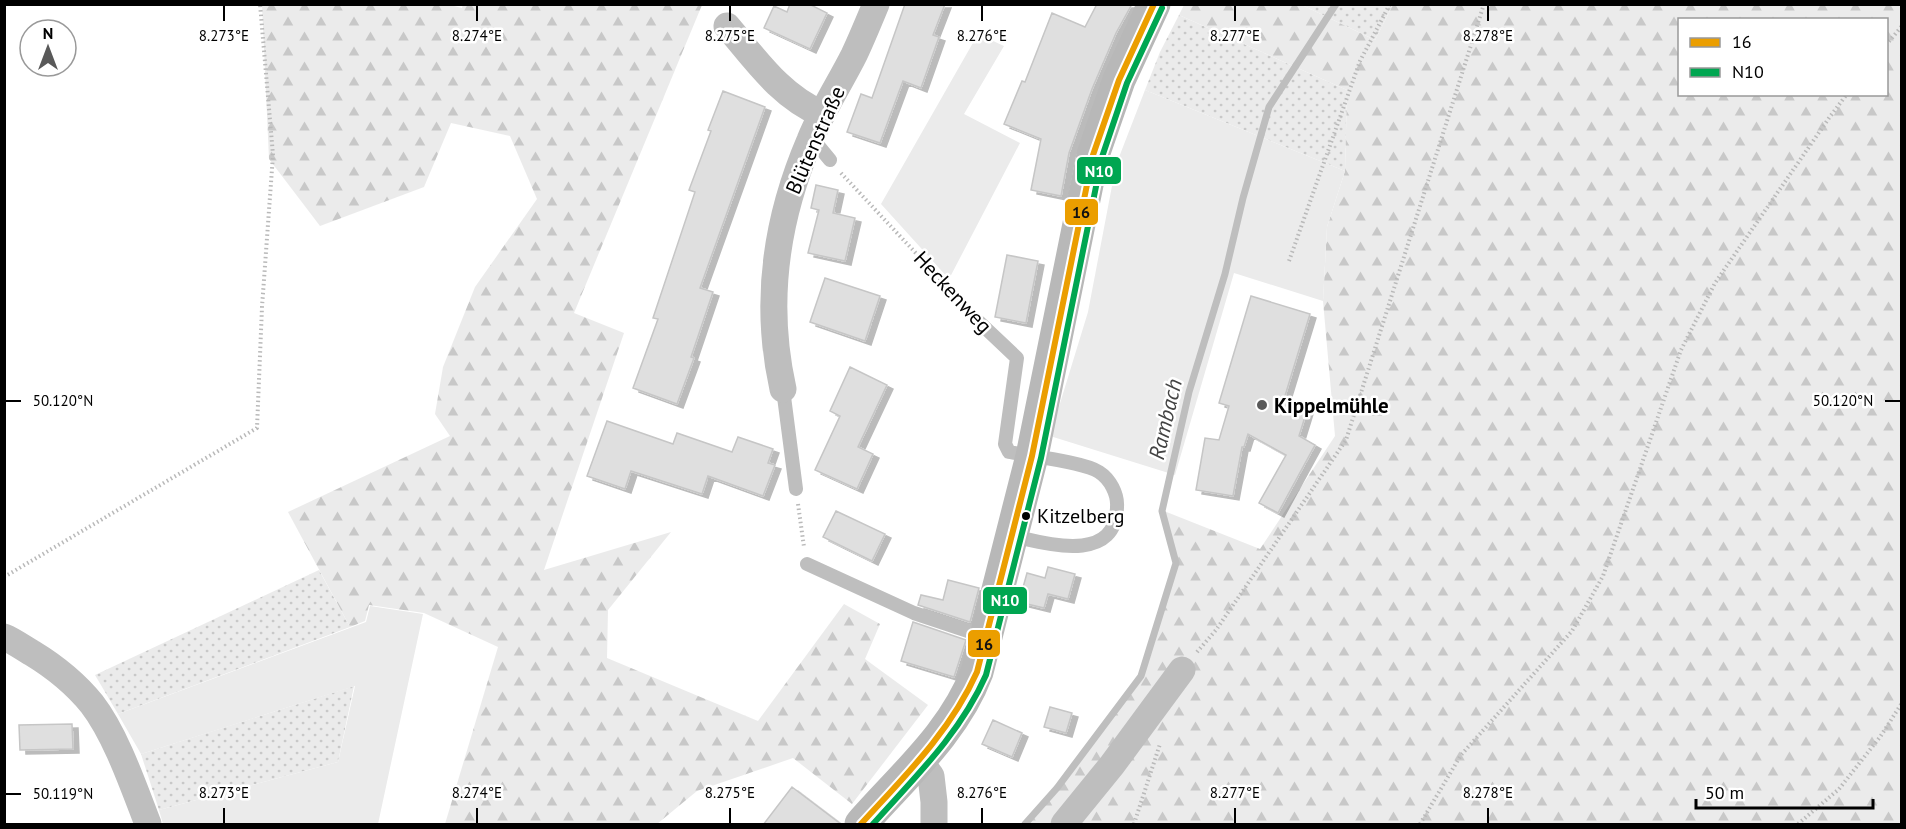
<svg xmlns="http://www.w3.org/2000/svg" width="1906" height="829" font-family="'PT Sans',sans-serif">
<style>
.grass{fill:url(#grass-dots)}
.forest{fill:url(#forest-firs);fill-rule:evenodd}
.green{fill:#ebebeb}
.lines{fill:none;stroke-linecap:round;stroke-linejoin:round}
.stream{stroke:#bebebe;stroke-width:7}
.building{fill:#dfdfdf;stroke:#c6c6c6;stroke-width:1.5;filter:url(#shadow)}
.path{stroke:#b9b9b9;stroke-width:4;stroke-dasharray:1.5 3;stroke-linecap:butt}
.lane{stroke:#bebebe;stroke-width:14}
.street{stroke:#bebebe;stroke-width:27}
.secondary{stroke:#b8b8b8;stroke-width:33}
.bus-1-casing{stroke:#fff;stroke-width:10}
.bus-2-casing{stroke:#fff;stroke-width:10}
.bus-1{stroke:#eb9e00;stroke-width:6}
.bus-2{stroke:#00a651;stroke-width:6}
.ticks{fill:none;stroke:#000;stroke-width:2}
.poi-dot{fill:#595959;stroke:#fff;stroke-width:2}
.bus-dot{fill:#000;stroke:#fff;stroke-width:2}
.labels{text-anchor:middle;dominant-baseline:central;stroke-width:5;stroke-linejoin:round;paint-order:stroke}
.bus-label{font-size:20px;fill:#000;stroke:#fff;text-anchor:start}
.street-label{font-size:21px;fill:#000;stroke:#fff}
.poi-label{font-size:21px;font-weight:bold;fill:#000;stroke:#fff;text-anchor:start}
.water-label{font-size:22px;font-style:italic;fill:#434343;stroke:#fff}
.ticks-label{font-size:15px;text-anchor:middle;fill:#000;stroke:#fff;stroke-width:5;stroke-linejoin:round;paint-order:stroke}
.line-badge{stroke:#fff;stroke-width:2}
.badge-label{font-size:16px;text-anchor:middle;font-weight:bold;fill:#fff}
.pale-badge-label{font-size:16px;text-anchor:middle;font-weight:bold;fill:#111}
</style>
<defs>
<pattern id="grass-dots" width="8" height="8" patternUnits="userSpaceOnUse" patternTransform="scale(1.5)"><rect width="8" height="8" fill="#ebebeb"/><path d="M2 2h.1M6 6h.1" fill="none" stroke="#c8c8c8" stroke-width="1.8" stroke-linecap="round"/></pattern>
<pattern id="forest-firs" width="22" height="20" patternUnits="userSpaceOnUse" patternTransform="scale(1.5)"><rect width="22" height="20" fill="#ebebeb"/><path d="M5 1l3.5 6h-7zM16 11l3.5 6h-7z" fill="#c8c8c8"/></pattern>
<filter id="shadow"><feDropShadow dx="6" dy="4" stdDeviation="0" flood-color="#0004"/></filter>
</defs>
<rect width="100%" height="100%" fill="#fff"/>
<!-- grass -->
<path class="grass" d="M 1302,5 L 1393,5 L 1375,40 Z
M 1179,15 L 1347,90 L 1345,171 L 1145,90 L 1160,52 Z
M 319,570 L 350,627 L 118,714 L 95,675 Z
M 354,686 L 338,762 L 159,810 L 141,754 Z"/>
<!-- forest -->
<path class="forest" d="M 450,5 L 462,8 L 463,4 L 702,5 L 574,313 L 624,333 L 544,570 L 671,532 L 608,610 L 607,658 L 758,721 L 844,604 L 880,624 L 865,659 L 928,705 L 852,804 L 793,758 L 697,791 L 657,824 L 445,824 L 498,647 L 424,613 L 369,605 L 365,621 L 350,627 L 288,512 L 450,436 L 435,414 L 443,367 L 475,287 L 537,199 L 510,136 L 451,123 L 424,187 L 320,226 L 269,159 L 262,5 Z
M 1184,5 L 1302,5 L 1375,40 L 1393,5 L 1901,5 L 1901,824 L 1026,824 L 1060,788 L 1143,677 L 1178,562 L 1164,511 L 1260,549 L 1335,436 L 1323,301 L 1327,227 L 1345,171 L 1347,90 L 1179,15 ZM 1680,20 L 1886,20 L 1886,94 L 1680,94 Z"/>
<!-- green -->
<path class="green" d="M 978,34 L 1004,46 L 964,114 L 1020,143 L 949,279 L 881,204 Z
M 1145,90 L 1345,171 L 1327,227 L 1323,301 L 1234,273 L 1175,475 L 1050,436 L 1088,312 L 1116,165 Z
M 370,606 L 423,614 L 378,824 L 163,824 L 159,810 L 338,762 L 355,686 L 141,754 L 118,714 L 366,622 Z"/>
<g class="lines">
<!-- stream -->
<path class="stream" d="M 1025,824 L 1057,788 L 1141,676 L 1176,563 L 1162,511 L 1189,392 L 1225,274 L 1243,198 L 1269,107 L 1336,4"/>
</g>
<!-- building -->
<path class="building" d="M 790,4 L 809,4 L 827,13 L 810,49 L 764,28 L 774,6 L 787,12 Z
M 905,4 L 945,4 L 933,35 L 939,37 L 921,88 L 903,81 L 880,143 L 847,132 L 861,94 L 872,98 Z
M 1097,4 L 1132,4 L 1116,33 L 1092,89 L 1069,153 L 1061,196 L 1031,190 L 1041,139 L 1004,124 L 1022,81 L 1025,82 L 1052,13 L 1085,27 Z
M 723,91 L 765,107 L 700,288 L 713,292 L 691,357 L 694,358 L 677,404 L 633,388 L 658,319 L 653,318 L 695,192 L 689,190 L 711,131 L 708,130 Z
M 816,185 L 838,190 L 833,213 L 855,218 L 845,261 L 808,253 L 819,210 L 811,208 Z
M 1007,255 L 1038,261 L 1026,323 L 995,317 Z
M 825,278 L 880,296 L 865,341 L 810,322 Z
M 1251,296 L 1310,314 L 1284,399 L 1308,407 L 1299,436 L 1315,445 L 1278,513 L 1259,503 L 1286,455 L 1248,434 L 1244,447 L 1242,447 L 1233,496 L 1196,490 L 1205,438 L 1219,440 L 1229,406 L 1219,403 Z
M 850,367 L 887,385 L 858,447 L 873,454 L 857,489 L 815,470 L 840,416 L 830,411 Z
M 607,421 L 673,444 L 677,433 L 732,452 L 738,437 L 773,449 L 768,463 L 775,465 L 763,496 L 708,476 L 702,494 L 631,471 L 625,489 L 587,476 Z
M 836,511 L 885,534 L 872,561 L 823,537 Z
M 1048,567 L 1075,574 L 1068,599 L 1048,594 L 1044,608 L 1019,602 L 1027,573 L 1045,578 Z
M 948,580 L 979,588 L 970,622 L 918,605 L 921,595 L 943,600 Z
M 913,622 L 966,640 L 954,677 L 901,661 Z
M 1050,707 L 1072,713 L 1066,733 L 1044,727 Z
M 993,720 L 1022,733 L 1012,757 L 982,744 Z
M 72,724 L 73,749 L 20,750 L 19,725 Z
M 792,787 L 842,825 L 763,825 Z"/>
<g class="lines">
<!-- path -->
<path class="path" d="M 1886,45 L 1902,26
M 841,173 L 969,310
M 1289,261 L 1360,61 L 1390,4
M 798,504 L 804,547
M 4,577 L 257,428 L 262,307 L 273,155 L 260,4
M 1197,652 L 1216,630 L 1346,440 L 1484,4
M 1134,824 L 1160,744
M 1420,824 L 1461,755 L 1572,631 L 1603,576 L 1681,350 L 1715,283 L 1829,118 L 1847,94
M 1798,824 L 1839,789 L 1880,737 L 1902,703"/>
<!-- lane -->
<path class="lane" d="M 811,137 L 830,160
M 979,322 L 1017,358 L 1005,444 L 1009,452 C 1029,456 1084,462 1099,472 C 1110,479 1118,494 1117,507 C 1116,565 1045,543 1012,536
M 783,389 L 796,489
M 807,564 L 914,613 L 986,637"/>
<!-- street -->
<path class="street" d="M 727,26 C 756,60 780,96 822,114
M 783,389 C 764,304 776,219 810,140 C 822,110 840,83 854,55 C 862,38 869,21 876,4
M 4,637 C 14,641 23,648 32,653 C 55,667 75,683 92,704 C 116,735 134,788 148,824
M 919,760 L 931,776 L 934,802 L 934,824
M 1064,824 L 1112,765 L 1182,670"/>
<!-- secondary -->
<path class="secondary" d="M 861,824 C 903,776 954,733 977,672 L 1032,456 L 1093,155 L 1119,80 L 1154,4"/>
<defs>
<path id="bus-1" d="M 861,824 C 905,776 950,732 977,672 L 1032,456 L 1093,155 L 1119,80 L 1154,4"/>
<path id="bus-2" d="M 873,824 C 915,777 960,734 986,675 L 1041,458 L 1102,157 L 1127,83 L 1162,8"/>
</defs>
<!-- bus-1 casing -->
<use href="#bus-1" class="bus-1-casing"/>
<!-- bus-2 casing -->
<use href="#bus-2" class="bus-2-casing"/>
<!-- bus-1 -->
<use href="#bus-1" class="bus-1"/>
<!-- bus-2 -->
<use href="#bus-2" class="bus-2"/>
</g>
<!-- ticks -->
<path class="ticks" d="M 224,6 L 224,21M 477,6 L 477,21M 730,6 L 730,21M 982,6 L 982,21M 1235,6 L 1235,21M 1488,6 L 1488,21M 6,401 L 21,401M 1885,401 L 1900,401M 6,794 L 21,794M 224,808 L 224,823M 477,808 L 477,823M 730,808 L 730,823M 982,808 L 982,823M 1235,808 L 1235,823M 1488,808 L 1488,823"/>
<!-- markers -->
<circle class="poi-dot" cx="1262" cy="405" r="6"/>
<circle class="bus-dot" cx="1026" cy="516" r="5"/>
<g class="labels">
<!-- bus labels -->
<g class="bus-label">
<text x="1037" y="516">Kitzelberg</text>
</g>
<!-- street labels -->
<g class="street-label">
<text transform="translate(815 140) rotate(-66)">Blütenstraße</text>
<text transform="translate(953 292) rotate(47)">Heckenweg</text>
</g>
<!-- poi labels -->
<g class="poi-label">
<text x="1274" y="405">Kippelmühle</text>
</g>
<!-- water labels -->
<g class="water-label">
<text transform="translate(1165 419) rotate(-77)">Rambach</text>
</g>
</g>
<g class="ticks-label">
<text x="224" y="41">8.273°E</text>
<text x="477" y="41">8.274°E</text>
<text x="730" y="41">8.275°E</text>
<text x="982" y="41">8.276°E</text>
<text x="1235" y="41">8.277°E</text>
<text x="1488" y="41">8.278°E</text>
<text x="63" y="406">50.120°N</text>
<text x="1843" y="406">50.120°N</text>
<text x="224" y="798">8.273°E</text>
<text x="477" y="798">8.274°E</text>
<text x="730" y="798">8.275°E</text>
<text x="982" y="798">8.276°E</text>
<text x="1235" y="798">8.277°E</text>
<text x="1488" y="798">8.278°E</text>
<text x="63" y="799">50.119°N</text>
</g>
<g class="line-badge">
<rect x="1076" y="156" width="46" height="29" rx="6" fill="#00a651"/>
<rect x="1064" y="198" width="35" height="28" rx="6" fill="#eb9e00"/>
<rect x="982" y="586" width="46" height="29" rx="6" fill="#00a651"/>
<rect x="967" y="629" width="34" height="29" rx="6" fill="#eb9e00"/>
</g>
<g class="badge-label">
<text x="1099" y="177">N10</text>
<text x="1005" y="606">N10</text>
</g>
<g class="pale-badge-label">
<text x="1081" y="218">16</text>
<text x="984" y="650">16</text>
</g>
<!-- border -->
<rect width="1906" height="829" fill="none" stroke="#000000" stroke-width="12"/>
<!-- legend -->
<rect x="1678" y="18" width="210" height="78" fill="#ffffff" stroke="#999999" stroke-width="1.5"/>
<rect x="1690" y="38" width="30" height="9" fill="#eb9e00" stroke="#999999" stroke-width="1.5"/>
<text x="1732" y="48" font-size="18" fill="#000000">16</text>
<rect x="1690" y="68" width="30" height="9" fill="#00a651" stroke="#999999" stroke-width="1.5"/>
<text x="1732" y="78" font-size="18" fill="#000000">N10</text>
<!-- north arrow -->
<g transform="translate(48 48)"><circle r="28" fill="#ffffff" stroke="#999999" stroke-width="1.5"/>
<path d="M0-4.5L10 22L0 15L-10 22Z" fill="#595959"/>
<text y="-9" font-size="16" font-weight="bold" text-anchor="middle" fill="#000000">N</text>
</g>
<!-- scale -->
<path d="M1696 799v9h177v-9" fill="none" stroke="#000000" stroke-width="3"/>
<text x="1705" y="799" font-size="18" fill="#000000" stroke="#ffffff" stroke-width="4.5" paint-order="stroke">50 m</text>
</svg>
